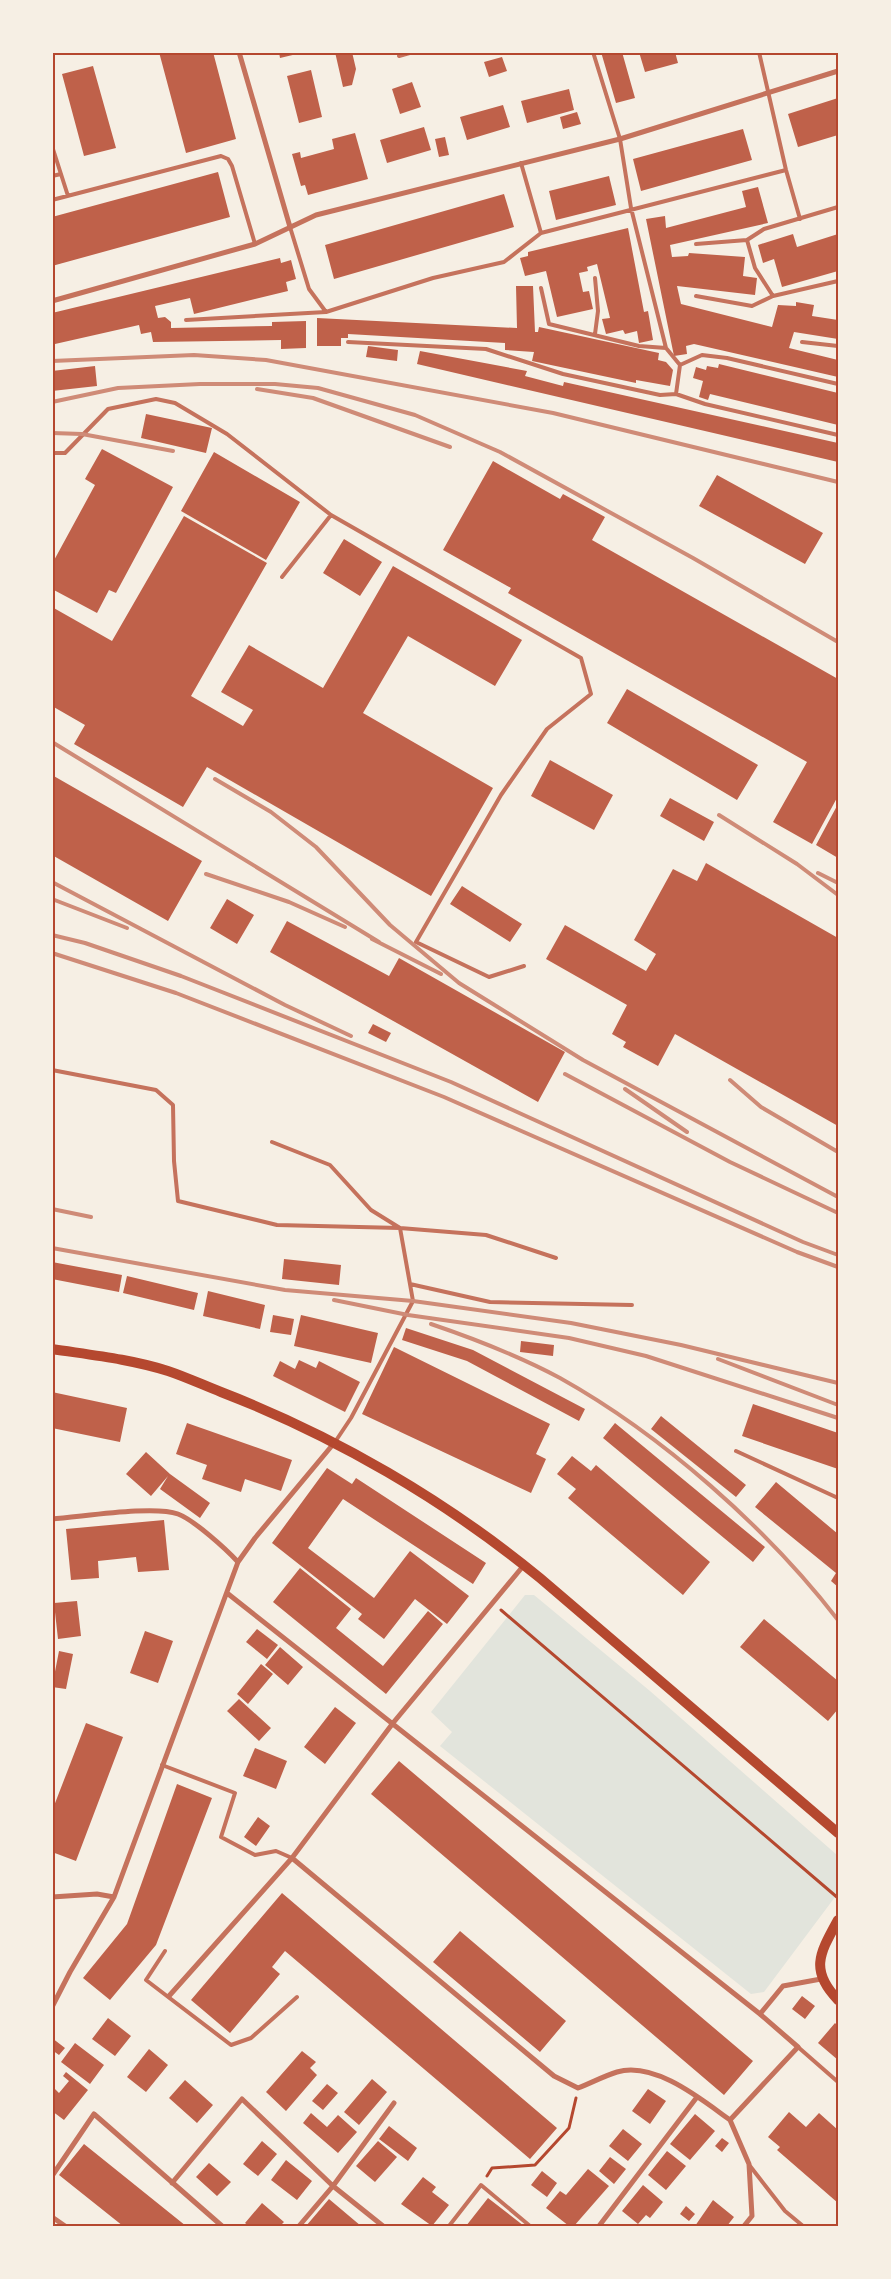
<svg xmlns="http://www.w3.org/2000/svg" width="891" height="2279" font-family="'Noto Sans',sans-serif">
<style>
.green{fill:#e2e4dc}
.building{fill:#bf614a}
.lines{fill:none;stroke-linecap:round;stroke-linejoin:round}
.path{stroke:#b5482f;stroke-width:3}
.service{stroke:#c5725c;stroke-width:4}
.minor{stroke:#c5725c;stroke-width:5}
.secondary{stroke:#b5482f;stroke-width:10}
.rail{stroke:#cf8b77;stroke-width:4}
.neatline{fill:none;stroke:#b5482f;stroke-width:2}
</style>
<rect width="100%" height="100%" fill="#f6efe4"/>
<!-- green -->
<path class="green" d="M 525,1595 L 534,1595 L 650,1691 L 837,1855 L 838,1893 L 764,1992 L 751,1994 L 440,1746 L 452,1732 L 431,1712 Z"/>
<!-- building -->
<path class="building" d="M 159,52 L 213,52 L 236,139 L 186,153 Z
M 279,52 L 301,52 L 301,53 L 280,58 Z
M 335,52 L 352,52 L 356,69 L 352,85 L 343,87 Z
M 601,52 L 622,52 L 635,98 L 616,103 Z
M 639,52 L 675,52 L 678,63 L 645,72 Z
M 502,57 L 507,71 L 489,77 L 484,62 Z
M 93,66 L 116,148 L 84,156 L 62,74 Z
M 311,70 L 322,117 L 299,123 L 287,76 Z
M 412,82 L 421,107 L 400,114 L 392,89 Z
M 569,89 L 574,110 L 527,123 L 521,101 Z
M 838,98 L 838,135 L 798,147 L 788,114 Z
M 503,105 L 510,127 L 467,140 L 460,117 Z
M 577,112 L 581,124 L 563,129 L 560,117 Z
M 424,127 L 431,150 L 387,163 L 380,140 Z
M 743,129 L 752,160 L 641,191 L 633,159 Z
M 355,133 L 368,179 L 308,195 L 305,185 L 301,186 L 292,154 L 300,152 L 301,158 L 334,149 L 332,139 Z
M 445,137 L 449,155 L 439,157 L 435,139 Z
M 218,172 L 230,217 L 52,266 L 52,217 Z
M 609,176 L 616,205 L 556,220 L 549,191 Z
M 758,187 L 768,223 L 670,245 L 672,257 L 688,256 L 689,253 L 745,257 L 743,276 L 757,278 L 755,295 L 677,286 L 681,304 L 772,327 L 778,305 L 796,306 L 796,302 L 814,305 L 812,316 L 838,320 L 838,339 L 794,332 L 789,348 L 838,360 L 838,377 L 694,344 L 686,346 L 687,354 L 674,356 L 646,219 L 665,216 L 666,228 L 746,207 L 742,191 Z
M 504,194 L 514,227 L 334,279 L 325,245 Z
M 628,228 L 644,312 L 648,311 L 653,340 L 639,343 L 637,331 L 625,334 L 623,330 L 606,334 L 602,319 L 610,318 L 597,264 L 587,267 L 588,271 L 579,273 L 583,292 L 589,291 L 593,309 L 557,317 L 546,271 L 525,276 L 520,258 L 528,256 L 528,252 Z
M 793,234 L 797,247 L 838,234 L 838,271 L 782,287 L 774,259 L 763,263 L 758,245 Z
M 280,258 L 281,263 L 291,260 L 296,279 L 286,282 L 288,291 L 194,314 L 190,298 L 155,306 L 158,318 L 165,317 L 171,322 L 171,328 L 272,326 L 272,322 L 306,321 L 306,348 L 281,349 L 281,340 L 153,342 L 151,332 L 141,334 L 139,325 L 55,344 L 52,335 L 52,313 Z
M 516,286 L 533,286 L 535,332 L 538,332 L 539,327 L 659,353 L 658,360 L 666,362 L 673,370 L 670,386 L 636,380 L 636,383 L 532,361 L 534,352 L 505,350 L 505,343 L 348,334 L 348,338 L 341,338 L 341,346 L 317,346 L 317,318 L 517,328 Z
M 368,346 L 398,350 L 397,361 L 366,357 Z
M 420,351 L 527,371 L 525,376 L 563,386 L 564,382 L 838,443 L 838,462 L 417,364 Z
M 719,364 L 838,393 L 838,425 L 710,394 L 708,400 L 699,397 L 703,381 L 693,378 L 696,367 L 706,370 L 707,366 L 718,368 Z
M 95,366 L 97,386 L 52,391 L 52,371 Z
M 146,414 L 212,428 L 206,453 L 141,438 Z
M 102,449 L 173,487 L 116,593 L 109,590 L 97,613 L 52,589 L 52,564 L 95,485 L 85,479 Z
M 214,452 L 300,502 L 266,560 L 181,511 Z
M 493,461 L 560,499 L 563,494 L 605,517 L 592,540 L 838,679 L 838,796 L 812,844 L 773,822 L 807,762 L 508,593 L 511,588 L 443,550 Z
M 717,475 L 823,533 L 805,564 L 699,506 Z
M 184,516 L 267,563 L 191,696 L 243,726 L 253,710 L 221,692 L 249,645 L 323,688 L 393,566 L 522,640 L 495,686 L 408,636 L 363,713 L 493,788 L 431,896 L 207,767 L 183,807 L 74,744 L 85,725 L 52,706 L 52,607 L 112,641 Z
M 344,539 L 382,562 L 360,596 L 323,573 Z
M 627,689 L 758,765 L 737,800 L 607,723 Z
M 550,760 L 613,795 L 594,830 L 531,796 Z
M 52,775 L 202,861 L 168,921 L 52,855 Z
M 670,798 L 714,822 L 704,841 L 660,816 Z
M 838,804 L 838,858 L 816,845 Z
M 706,863 L 838,938 L 838,1126 L 675,1034 L 658,1066 L 623,1047 L 626,1042 L 612,1034 L 627,1005 L 546,959 L 565,925 L 646,971 L 656,954 L 634,940 L 673,869 L 697,881 Z
M 462,886 L 522,924 L 510,942 L 450,904 Z
M 227,899 L 254,915 L 237,944 L 210,928 Z
M 287,921 L 389,976 L 399,958 L 565,1052 L 538,1102 L 270,952 Z
M 373,1024 L 391,1033 L 386,1042 L 368,1033 Z
M 284,1259 L 341,1265 L 339,1285 L 282,1279 Z
M 52,1262 L 122,1275 L 119,1292 L 52,1279 Z
M 127,1276 L 198,1293 L 194,1310 L 123,1293 Z
M 208,1291 L 265,1305 L 260,1329 L 203,1316 Z
M 273,1315 L 294,1319 L 291,1335 L 270,1332 Z
M 301,1315 L 378,1333 L 371,1363 L 294,1346 Z
M 406,1328 L 473,1350 L 585,1409 L 579,1421 L 467,1361 L 402,1340 Z
M 521,1341 L 554,1345 L 553,1356 L 520,1352 Z
M 394,1347 L 550,1424 L 536,1454 L 546,1459 L 531,1493 L 362,1414 Z
M 299,1360 L 316,1368 L 319,1361 L 360,1382 L 345,1412 L 273,1376 L 280,1361 L 295,1369 Z
M 52,1392 L 127,1408 L 120,1442 L 52,1428 Z
M 753,1404 L 838,1433 L 838,1469 L 742,1436 Z
M 661,1416 L 746,1485 L 736,1497 L 651,1429 Z
M 187,1423 L 292,1460 L 281,1491 L 245,1479 L 241,1492 L 202,1479 L 207,1465 L 176,1454 Z
M 615,1423 L 765,1547 L 753,1562 L 603,1438 Z
M 146,1452 L 170,1474 L 210,1503 L 200,1518 L 160,1489 L 168,1476 L 151,1496 L 126,1474 Z
M 572,1456 L 591,1471 L 596,1465 L 710,1562 L 683,1595 L 568,1498 L 576,1489 L 557,1474 Z
M 327,1468 L 352,1484 L 356,1478 L 486,1563 L 473,1584 L 343,1499 L 308,1548 L 374,1598 L 410,1551 L 469,1596 L 447,1624 L 415,1599 L 384,1639 L 358,1619 L 362,1614 L 272,1543 Z
M 776,1482 L 838,1534 L 838,1587 L 831,1581 L 836,1573 L 755,1507 Z
M 164,1520 L 169,1570 L 138,1572 L 136,1557 L 98,1561 L 99,1578 L 71,1580 L 66,1529 Z
M 300,1568 L 351,1609 L 336,1628 L 383,1666 L 428,1611 L 443,1624 L 386,1694 L 273,1602 Z
M 77,1601 L 81,1636 L 58,1639 L 54,1603 Z
M 764,1619 L 838,1681 L 838,1709 L 828,1721 L 740,1647 Z
M 257,1629 L 278,1645 L 267,1659 L 246,1642 Z
M 145,1631 L 173,1641 L 158,1683 L 130,1673 Z
M 280,1647 L 303,1667 L 288,1685 L 265,1665 Z
M 59,1651 L 73,1654 L 66,1689 L 52,1687 Z
M 261,1664 L 273,1674 L 248,1704 L 237,1694 Z
M 239,1699 L 271,1728 L 259,1741 L 227,1711 Z
M 335,1707 L 356,1723 L 325,1764 L 304,1747 Z
M 86,1723 L 123,1737 L 76,1861 L 52,1852 L 52,1811 Z
M 255,1748 L 287,1761 L 276,1789 L 243,1776 Z
M 399,1761 L 753,2061 L 724,2095 L 371,1794 Z
M 177,1784 L 212,1798 L 156,1945 L 110,2000 L 83,1978 L 127,1924 Z
M 258,1817 L 270,1826 L 256,1846 L 244,1837 Z
M 282,1893 L 557,2128 L 530,2159 L 285,1951 L 272,1967 L 280,1974 L 230,2033 L 191,2000 Z
M 460,1931 L 566,2021 L 540,2052 L 433,1962 Z
M 802,1996 L 815,2006 L 805,2019 L 792,2009 Z
M 108,2018 L 131,2036 L 115,2056 L 92,2039 Z
M 835,2023 L 838,2026 L 838,2060 L 818,2043 Z
M 52,2038 L 65,2048 L 59,2055 L 52,2050 Z
M 75,2043 L 104,2065 L 90,2084 L 61,2062 Z
M 149,2049 L 168,2065 L 146,2092 L 127,2077 Z
M 302,2051 L 316,2062 L 310,2068 L 317,2075 L 286,2111 L 266,2092 Z
M 66,2072 L 88,2090 L 64,2120 L 52,2111 L 52,2090 L 54,2088 L 59,2093 L 69,2081 L 63,2076 Z
M 372,2079 L 387,2092 L 359,2125 L 344,2112 Z
M 185,2080 L 213,2105 L 197,2123 L 169,2098 Z
M 327,2084 L 338,2093 L 323,2110 L 312,2101 Z
M 648,2089 L 666,2101 L 650,2124 L 632,2111 Z
M 789,2112 L 806,2127 L 819,2113 L 838,2130 L 838,2203 L 777,2150 L 780,2147 L 768,2137 Z
M 311,2113 L 327,2127 L 338,2115 L 357,2132 L 338,2153 L 303,2123 Z
M 695,2114 L 715,2131 L 690,2160 L 670,2144 Z
M 389,2126 L 417,2148 L 408,2161 L 379,2139 Z
M 623,2129 L 642,2144 L 628,2161 L 609,2146 Z
M 722,2138 L 729,2143 L 722,2152 L 715,2146 Z
M 262,2141 L 277,2154 L 258,2176 L 243,2164 Z
M 378,2141 L 397,2157 L 375,2182 L 356,2166 Z
M 84,2144 L 186,2226 L 123,2226 L 59,2175 Z
M 667,2151 L 686,2166 L 666,2190 L 648,2175 Z
M 610,2157 L 626,2169 L 614,2184 L 599,2171 Z
M 286,2160 L 312,2181 L 297,2200 L 271,2180 Z
M 209,2163 L 231,2182 L 217,2196 L 196,2177 Z
M 588,2169 L 609,2186 L 574,2226 L 569,2226 L 546,2208 L 560,2191 L 566,2195 Z
M 542,2171 L 557,2183 L 547,2197 L 531,2185 Z
M 423,2177 L 436,2187 L 432,2192 L 449,2205 L 432,2226 L 401,2204 Z
M 643,2185 L 663,2202 L 650,2218 L 646,2215 L 638,2224 L 622,2211 Z
M 488,2198 L 524,2226 L 466,2226 Z
M 329,2199 L 361,2226 L 306,2226 Z
M 713,2200 L 734,2217 L 727,2226 L 695,2226 Z
M 262,2203 L 284,2222 L 280,2226 L 249,2226 L 245,2223 Z
M 686,2206 L 695,2214 L 689,2221 L 680,2214 Z"/>
<g class="lines">
<!-- path -->
<path class="path" d="M 501,1610 L 838,1898
M 487,2176 L 492,2168 L 535,2165 L 569,2128 L 576,2098"/>
<!-- service -->
<path class="service" d="M 593,52 L 620,139 L 631,208 L 666,348
M 759,52 L 786,170 L 800,219
M 399,56 L 413,52
M 52,146 L 68,196
M 521,163 L 541,233
M 52,176 L 61,174
M 52,200 L 221,156 L 228,159 L 232,166 L 255,244
M 290,227 L 309,289 L 326,312
M 696,244 L 747,240
M 595,278 L 598,311 L 595,334
M 541,288 L 549,324 L 639,346 L 666,348 L 680,365
M 696,296 L 752,306 L 773,296 L 838,281
M 773,296 L 755,268 L 747,240 L 764,229 L 838,207
M 186,320 L 326,312 L 433,278 L 504,262 L 541,233 L 786,170
M 348,342 L 486,349 L 563,374 L 660,395 L 676,394 L 705,404 L 838,435
M 802,342 L 838,346
M 676,394 L 680,365 L 702,355 L 727,358 L 838,384
M 52,453 L 65,453 L 108,409 L 156,399 L 175,403 L 227,434 L 331,515 L 581,658 L 591,694 L 547,729 L 501,795 L 416,942 L 489,977 L 524,966
M 282,577 L 331,515
M 52,1070 L 156,1090 L 173,1105 L 174,1161 L 178,1201 L 277,1225 L 400,1228 L 486,1235 L 556,1258
M 272,1142 L 330,1165 L 371,1210 L 400,1228 L 413,1301 L 351,1418 L 335,1442
M 410,1284 L 490,1302 L 632,1305
M 736,1451 L 838,1498
M 162,1765 L 235,1793 L 221,1837 L 255,1855 L 276,1851 L 292,1858
M 165,1951 L 146,1980 L 231,2045 L 251,2038 L 297,1997
M 798,2047 L 838,2082
M 750,2166 L 785,2211 L 803,2226
M 449,2226 L 481,2185 L 530,2226"/>
<!-- minor -->
<path class="minor" d="M 239,52 L 290,227
M 52,301 L 255,244 L 316,215 L 620,139 L 838,71
M 52,1519 C 82,1517 153,1505 178,1514 C 194,1520 226,1549 238,1562
M 227,1593 L 760,2014 L 798,2047 L 730,2120
M 292,1858 L 554,2076 L 578,2088 C 591,2083 604,2076 617,2072 C 655,2061 702,2100 730,2120
M 52,1897 L 97,1894 L 114,1897
M 169,1996 L 292,1858 L 393,1723 L 524,1565
M 52,2007 L 70,1972 L 114,1897 L 238,1562 L 255,1538 L 335,1442
M 760,2014 L 783,1986 L 821,1979
M 730,2120 L 749,2164 L 752,2216 L 744,2226
M 52,2176 L 94,2114 L 222,2226
M 172,2183 L 242,2099 L 333,2186 L 383,2226
M 52,2217 L 65,2226
M 299,2226 L 333,2186 L 394,2103
M 599,2226 L 697,2097"/>
<!-- secondary -->
<path class="secondary" d="M 52,1349 C 91,1355 130,1359 168,1371 C 186,1377 203,1385 221,1392 C 335,1436 445,1500 540,1578 L 838,1833
M 838,1920 C 820,1953 809,1970 838,2000"/>
<!-- rail -->
<path class="rail" d="M 52,361 L 194,355 L 266,360 L 553,413 L 838,482
M 257,389 L 313,398 L 450,447
M 52,402 L 118,388 L 200,384 L 275,384 L 318,388 L 415,415 L 500,452 L 693,558 L 838,642
M 52,433 L 82,434 L 173,451
M 52,742 L 379,942
M 215,779 L 271,812 L 316,847 L 390,925 L 459,983 L 583,1060 L 838,1197
M 719,815 L 797,864 L 838,895
M 818,873 L 838,883
M 206,874 L 289,902 L 345,927
M 52,882 L 285,1005 L 351,1036
M 52,899 L 127,928
M 52,935 L 85,943 L 181,976 L 451,1082 L 803,1242 L 838,1255
M 372,939 L 441,974
M 52,953 L 176,993 L 444,1097 L 797,1252 L 838,1267
M 565,1074 L 730,1162 L 838,1213
M 730,1080 L 761,1107 L 838,1152
M 625,1089 L 687,1132
M 52,1209 L 91,1217
M 52,1248 L 285,1290 L 413,1301 L 571,1323 L 681,1345 L 838,1383
M 334,1300 L 408,1315 L 569,1338 L 646,1356 L 838,1418
M 431,1324 C 475,1339 519,1356 560,1378 C 662,1435 767,1528 838,1620
M 718,1359 L 838,1405"/>
</g>
<!-- border -->
<rect width="891" height="2279" fill="none" stroke="#f6efe4" stroke-width="108"/>
<rect x="54" y="54" width="783" height="2171" class="neatline"/>
</svg>
